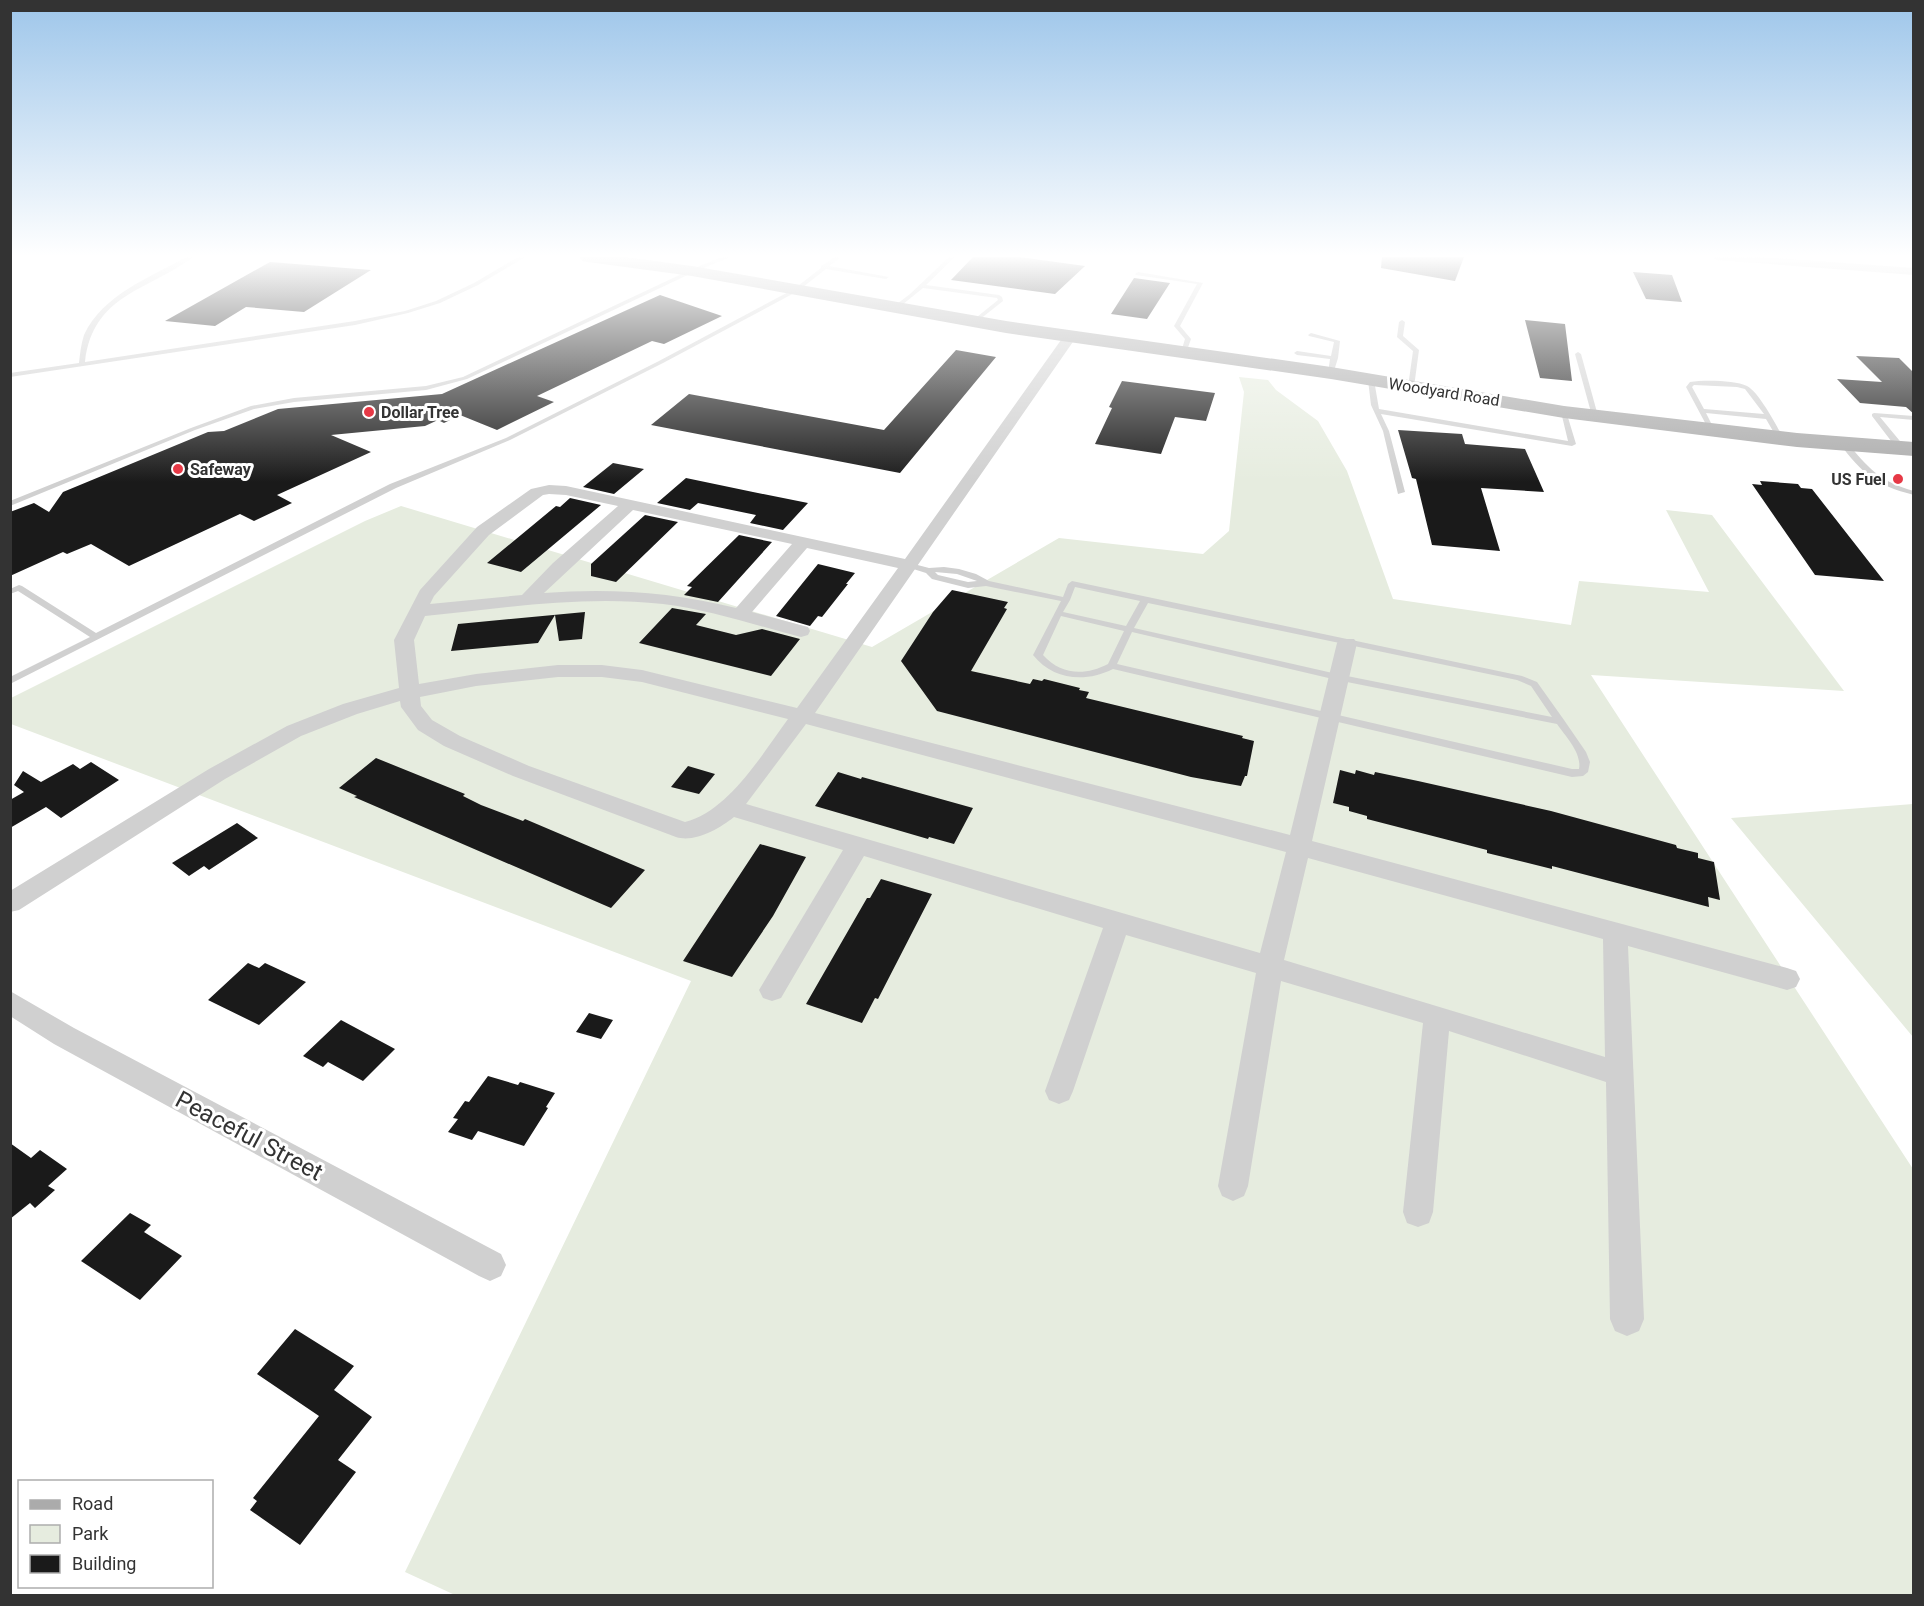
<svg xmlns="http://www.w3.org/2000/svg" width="1924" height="1606" font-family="Roboto,sans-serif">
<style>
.green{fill:#e6ecdf}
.building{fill:#1a1a1a}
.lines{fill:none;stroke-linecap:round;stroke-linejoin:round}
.lane{fill:#d0d0d0;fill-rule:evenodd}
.street{fill:#d0d0d0;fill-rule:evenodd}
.primary{fill:#ababab;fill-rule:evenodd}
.poi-dot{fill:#e63946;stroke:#fff;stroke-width:2}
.labels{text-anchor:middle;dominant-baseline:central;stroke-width:6;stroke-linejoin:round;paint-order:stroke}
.far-street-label{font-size:16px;fill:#333;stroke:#fff}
.far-poi-label{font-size:16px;font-weight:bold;fill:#333;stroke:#fff;text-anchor:start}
.near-street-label{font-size:24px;fill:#333;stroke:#fff}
</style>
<rect width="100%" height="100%" fill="#fff"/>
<!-- green -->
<path class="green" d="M 1239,377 L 1268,380 L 1276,390 L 1318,421 L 1347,471 L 1393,599 L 1571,625 L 1579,581 L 1709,592 L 1666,510 L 1712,515 L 1844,691 L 1591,675 L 1913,1169 L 1913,1595 L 455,1595 L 405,1572 L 691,981 L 11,724 L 11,698 L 365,521 L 401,506 L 872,647 L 1059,538 L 1203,554 L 1229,531 L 1244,392 Z
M 1913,804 L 1914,804 L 1913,1037 L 1731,818 Z"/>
<!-- building -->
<path class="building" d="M 973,257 L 1019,257 L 1085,266 L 1055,294 L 951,280 Z
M 1382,257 L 1464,257 L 1455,281 L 1381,268 Z
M 270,262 L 371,270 L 304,312 L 246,307 L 215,326 L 165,321 Z
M 1633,272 L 1672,275 L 1682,302 L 1646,299 Z
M 1134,278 L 1170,283 L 1147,319 L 1111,314 Z
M 660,295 L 722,316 L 664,344 L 652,341 L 537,396 L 554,402 L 497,430 L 460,415 L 444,423 L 438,420 L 425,426 L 331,435 L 371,452 L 277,495 L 292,503 L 254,521 L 240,514 L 129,566 L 91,544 L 67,554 L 63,552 L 10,576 L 10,512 L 34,503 L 49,512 L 63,492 L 208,432 L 224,431 L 278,409 L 442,394 Z
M 1525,320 L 1565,324 L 1572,381 L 1540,378 Z
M 956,350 L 996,357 L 900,473 L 651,425 L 689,394 L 884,430 Z
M 1856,356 L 1899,358 L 1914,373 L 1914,414 L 1906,407 L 1860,403 L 1837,379 L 1882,382 Z
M 1122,381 L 1215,393 L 1206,421 L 1175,417 L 1161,454 L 1095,444 L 1112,408 L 1109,407 Z
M 1398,430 L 1462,434 L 1465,444 L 1525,449 L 1544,492 L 1481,488 L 1500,551 L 1432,545 L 1416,479 L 1412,478 Z
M 613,463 L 644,469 L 614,494 L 583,487 Z
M 686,478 L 753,492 L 808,503 L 783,530 L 750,523 L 756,515 L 698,503 L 690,510 L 657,503 Z
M 1760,481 L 1798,484 L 1801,488 L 1812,489 L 1884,581 L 1815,575 L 1752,484 L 1762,485 Z
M 570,498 L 601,505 L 521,572 L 487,563 L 556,506 L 560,507 Z
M 645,515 L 678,522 L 616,582 L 591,576 L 591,564 Z
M 739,535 L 772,542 L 718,602 L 684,595 L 692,587 L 687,586 Z
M 818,564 L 855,573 L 846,584 L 848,584 L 822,617 L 818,616 L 810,626 L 776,616 Z
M 952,590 L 1008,602 L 1004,608 L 1007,609 L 971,671 L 1030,684 L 1033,679 L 1042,681 L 1044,679 L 1080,688 L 1079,690 L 1089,692 L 1086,698 L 1243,736 L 1242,738 L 1254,741 L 1247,776 L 1245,776 L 1241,786 L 1191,777 L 937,711 L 901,661 L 933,612 Z
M 672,608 L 706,614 L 696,625 L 736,635 L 762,629 L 800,639 L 771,676 L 639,643 Z
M 585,612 L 582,639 L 559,641 L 555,615 L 538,643 L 451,651 L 458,624 Z
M 376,758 L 465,794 L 463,796 L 481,805 L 523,821 L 525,819 L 645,870 L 611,908 L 354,797 L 357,796 L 339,788 Z
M 91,762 L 119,780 L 61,818 L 46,807 L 10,828 L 10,800 L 24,792 L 14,785 L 23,771 L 41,782 L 73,764 L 80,769 Z
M 688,766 L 715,774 L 699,794 L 671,787 Z
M 1340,770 L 1355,774 L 1356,770 L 1374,775 L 1375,772 L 1418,781 L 1551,811 L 1676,845 L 1677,848 L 1698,853 L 1698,858 L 1714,862 L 1720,900 L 1708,897 L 1709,907 L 1552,866 L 1552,869 L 1487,853 L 1487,850 L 1367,819 L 1367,816 L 1349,811 L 1349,807 L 1333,803 Z
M 838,772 L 861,779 L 862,777 L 973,808 L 954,844 L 929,837 L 928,839 L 815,806 Z
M 237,823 L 258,838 L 209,870 L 204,866 L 189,876 L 172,863 Z
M 760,844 L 806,857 L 773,916 L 732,977 L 683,961 Z
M 881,879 L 932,894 L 878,999 L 875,998 L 862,1023 L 806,1004 L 867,898 L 870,898 Z
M 248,963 L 259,968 L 265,963 L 306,982 L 259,1025 L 208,1000 Z
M 589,1013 L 613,1020 L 601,1039 L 576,1032 Z
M 341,1020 L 395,1049 L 363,1081 L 328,1062 L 323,1067 L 303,1056 Z
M 488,1076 L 518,1085 L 520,1082 L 555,1093 L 546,1107 L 548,1108 L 524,1146 L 478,1131 L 472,1140 L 448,1132 L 458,1119 L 453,1118 L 465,1101 L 469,1102 Z
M 10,1143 L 31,1158 L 40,1150 L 67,1169 L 48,1186 L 55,1190 L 35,1208 L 30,1203 L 10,1219 Z
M 130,1213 L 151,1225 L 144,1232 L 182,1256 L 140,1300 L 81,1261 Z
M 295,1329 L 354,1366 L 334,1390 L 372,1417 L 338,1460 L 356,1472 L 300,1545 L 250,1510 L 257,1501 L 253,1498 L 319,1416 L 257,1374 Z"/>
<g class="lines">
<!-- lane -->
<path class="lane" d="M 186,257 L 193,257 C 148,291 93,294 85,362 L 355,321 L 405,311 L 436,301 L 474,283 L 518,257 L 525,257 L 478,285 L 440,303 L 408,313 L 355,325 L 10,377 L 10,373 L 79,363 C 80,354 81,344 84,335 C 102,295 151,277 186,257 Z
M 722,257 L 730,257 L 694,272 L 467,379 L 426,390 L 294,402 L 254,409 L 195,430 L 10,506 L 10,501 L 191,428 L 251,406 L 294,398 L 426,386 L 463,377 L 690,270 Z
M 835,257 L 841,257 L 829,266 L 889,277 L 886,279 L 826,269 L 798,291 L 663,363 L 510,440 L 396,488 L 10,684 L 10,677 L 90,637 L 18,591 L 10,594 L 10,589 L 19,585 L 22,586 L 96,633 L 390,484 L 506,438 L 659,361 L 794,289 L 821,268 L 821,266 Z
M 949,257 L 955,257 L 926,285 L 999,295 L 1002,297 L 1003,301 L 974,324 L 972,323 L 972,321 L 998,300 L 997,298 L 923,288 L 897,309 L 893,309 L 893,307 L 910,294 Z
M 1138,272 L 1203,283 L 1180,326 L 1191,339 L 1186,353 L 1181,352 L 1185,339 L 1174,326 L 1197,284 L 1136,275 L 1135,274 Z
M 1402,320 L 1405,322 L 1403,336 L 1419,350 L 1414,387 L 1411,389 L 1408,387 L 1413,351 L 1397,337 L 1399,322 Z
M 1311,333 L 1340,341 L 1338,358 L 1333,374 L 1328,373 L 1330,359 L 1297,355 L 1294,353 L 1297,351 L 1331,356 L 1334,342 L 1309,336 L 1308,335 Z
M 1578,352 L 1581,354 L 1598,416 L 1597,417 L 1592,416 L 1575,354 Z
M 1371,378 L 1374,380 L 1379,409 L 1568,441 L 1561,412 L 1566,411 L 1576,444 L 1572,446 L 1381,414 L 1389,431 L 1405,492 L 1398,494 L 1383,431 L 1371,405 L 1368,380 Z
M 1690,382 C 1703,380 1735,380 1747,386 C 1759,392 1776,425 1783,437 L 1777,438 L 1766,419 L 1706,413 L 1715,431 L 1710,432 L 1686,387 ZM 1694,385 L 1737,387 L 1745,389 L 1764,414 L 1704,409 L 1692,387 Z
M 1874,413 L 1914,416 L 1914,420 L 1880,417 L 1904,446 L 1904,450 L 1898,450 L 1872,416 L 1872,414 Z
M 1840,441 L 1846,441 C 1867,467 1880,482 1914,491 L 1914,495 C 1875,485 1863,474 1839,443 Z
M 907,563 L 910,563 L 929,568 L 944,567 L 959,569 L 976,574 L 989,581 L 1063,597 L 1068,584 L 1072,581 L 1522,676 L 1537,682 L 1564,720 L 1586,752 L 1590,762 L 1588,772 L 1583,776 L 1572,777 L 1113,669 C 1085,683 1053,680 1033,655 L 1061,601 L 986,586 L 968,588 L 932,579 L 926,573 L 907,567 ZM 935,572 L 957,574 L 977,581 L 968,582 L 938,575 ZM 1075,587 L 1140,601 L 1126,626 L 1063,612 L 1070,600 ZM 1148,603 L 1517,680 L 1531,686 L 1552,717 L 1337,674 L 1134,628 ZM 1061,616 L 1124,631 L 1108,664 C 1085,676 1061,675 1043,655 ZM 1132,632 L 1337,680 L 1557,724 C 1566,737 1582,753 1579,769 L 1572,769 L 1117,664 Z"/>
<!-- street -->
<path class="street" d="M 1711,257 L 1762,257 L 1914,268 L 1914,275 L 1717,260 Z
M 1071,332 L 1077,336 L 815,713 L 1290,835 L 1337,643 L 1340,639 L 1354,639 L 1357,643 L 1312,841 L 1787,968 L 1796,971 L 1800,979 L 1796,987 L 1787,990 L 1628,946 L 1644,1319 L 1639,1331 L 1627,1336 L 1615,1331 L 1610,1319 L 1606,1082 L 1449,1031 L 1433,1212 L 1429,1223 L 1418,1227 L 1407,1223 L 1403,1212 L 1423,1023 L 1281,981 L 1248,1186 L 1244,1196 L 1233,1201 L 1222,1196 L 1218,1186 L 1256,973 L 1126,935 L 1073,1091 L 1069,1100 L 1059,1104 L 1049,1100 L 1045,1091 L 1103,928 L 864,856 L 781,998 L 772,1001 L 763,998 L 759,990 L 843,850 L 734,817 C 719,829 694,843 676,837 L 513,776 L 444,746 L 418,730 L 401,707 L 400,701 L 357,714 L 301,736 L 225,779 L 19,910 L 10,912 L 10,891 L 209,769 L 287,726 L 343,704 L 399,688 L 394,640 L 420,590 L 477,527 L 531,489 L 549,485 L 566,486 L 905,559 L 1066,333 ZM 549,494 L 566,495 L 618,506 L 553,563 L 522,595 L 430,604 L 434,596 L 489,535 L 543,495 ZM 633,510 L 792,544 L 736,608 C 672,592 610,588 544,593 ZM 807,548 L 898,568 L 797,708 L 642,670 L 602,665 L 558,665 L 476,674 L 419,684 L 414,640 L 425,616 C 504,608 583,595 663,604 C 710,610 755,625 801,637 L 808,635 L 810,631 L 808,627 L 752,612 ZM 558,677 L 602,677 L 642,682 L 788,719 C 762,754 729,811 685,822 L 529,766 L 460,736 L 432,720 L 421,706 L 420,697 L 476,686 ZM 806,724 L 1286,852 L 1260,953 L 746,804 ZM 1308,858 L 1603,939 L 1605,1057 L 1284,960 Z
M 10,991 L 74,1028 L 501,1254 L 506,1265 L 501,1276 L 490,1281 L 479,1276 L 54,1044 L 10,1016 Z"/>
<!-- primary -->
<path class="primary" d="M 580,257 L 625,257 L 692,266 L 1006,321 L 1331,367 L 1564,406 L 1797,433 L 1914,442 L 1914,456 L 1797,447 L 1564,418 L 1331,379 L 1006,333 L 692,276 L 588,262 L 582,261 Z"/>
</g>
<!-- sky -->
<linearGradient id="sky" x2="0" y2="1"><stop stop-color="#9ec6ea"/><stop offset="0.53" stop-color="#fff"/><stop offset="1" stop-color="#fff" stop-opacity="0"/></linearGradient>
<rect width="1924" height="482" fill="url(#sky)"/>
<!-- markers -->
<g class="poi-dot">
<circle cx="369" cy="412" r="6"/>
<circle cx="178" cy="469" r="6"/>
<circle cx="1898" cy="479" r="6"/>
</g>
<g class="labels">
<!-- far-street labels -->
<g class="far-street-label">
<text transform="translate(1444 392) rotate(9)">Woodyard Road</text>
</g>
<!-- far-poi labels -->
<g class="far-poi-label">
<text x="381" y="412">Dollar Tree</text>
<text x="190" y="469">Safeway</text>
<text x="1886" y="479" text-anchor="end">US Fuel</text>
</g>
<!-- near-street labels -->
<g class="near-street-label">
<text transform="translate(249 1136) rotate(28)">Peaceful Street</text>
</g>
</g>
<!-- border -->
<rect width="1924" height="1606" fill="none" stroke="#333333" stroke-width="24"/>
<!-- legend -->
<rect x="18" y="1480" width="195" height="108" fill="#ffffff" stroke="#adadad" stroke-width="1.5"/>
<rect x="30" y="1500" width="30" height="9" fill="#ababab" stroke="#adadad" stroke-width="1.5"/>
<text x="72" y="1510" font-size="18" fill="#333333">Road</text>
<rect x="30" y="1525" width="30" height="18" fill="#e6ecdf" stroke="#adadad" stroke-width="1.5"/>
<text x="72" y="1540" font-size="18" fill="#333333">Park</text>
<rect x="30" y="1555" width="30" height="18" fill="#1a1a1a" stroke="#adadad" stroke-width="1.5"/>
<text x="72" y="1570" font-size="18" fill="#333333">Building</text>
</svg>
